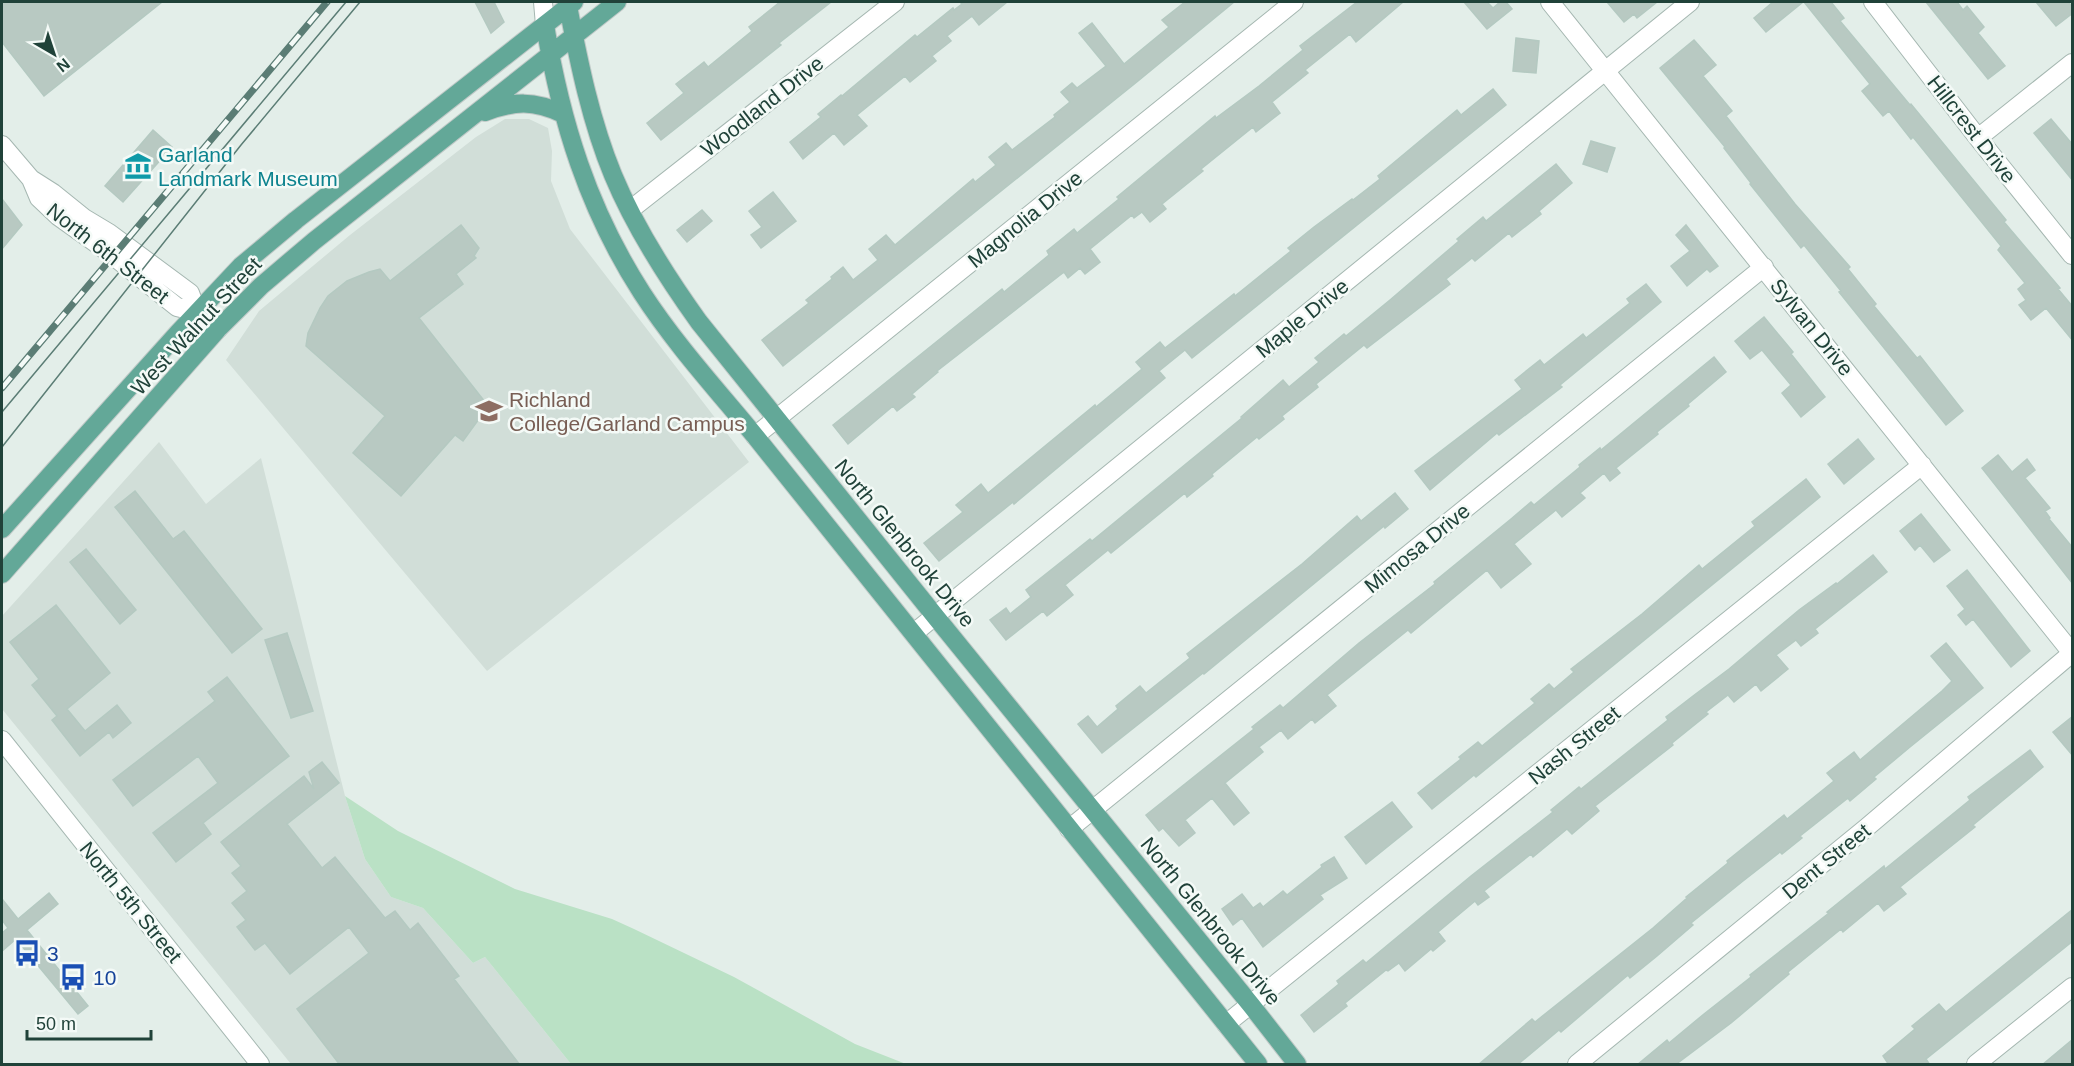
<svg xmlns="http://www.w3.org/2000/svg" width="2074" height="1066" font-family="Helvetica,sans-serif">
<style>
.built{fill:#d1ded8}
.green{fill:#bae1c5}
.building{fill:#b8c9c2;stroke:#b4c9c1;stroke-width:1.5}
.lines{fill:none;stroke-linecap:round;stroke-linejoin:round}
.minor-casing{stroke:#a5b7b1;stroke-width:20}
.major-casing{stroke:#c1cac8;stroke-width:20}
.minor{stroke:#fff;stroke-width:18}
.major{stroke:#63a898;stroke-width:18}
.tram{stroke:#5b7d75;stroke-width:1.5}
.rail-casing{stroke:#5b7d75;stroke-width:7}
.rail{stroke:#f4faf7;stroke-width:4.5;stroke-dasharray:14;stroke-linecap:butt}
.labels{text-anchor:middle;dominant-baseline:central;stroke-width:5;stroke-linejoin:round;paint-order:stroke}
.street-label{font-size:21px;fill:#204239;stroke:#f4faf7}
.culture-label{font-size:21px;fill:#0d838f;stroke:#f4faf7;text-anchor:start}
.education-label{font-size:21px;fill:#785e54;stroke:#f4faf7;text-anchor:start}
.transit-label{font-size:21px;fill:#164399;stroke:#f4faf7;text-anchor:start}
</style>
<rect width="100%" height="100%" fill="#e3eee9"/>
<!-- built -->
<path class="built" d="M 505,119 L 529,119 L 548,128 L 552,151 L 551,181 L 570,229 L 749,462 L 487,671 L 226,360 L 259,311 L 350,235 L 476,137 Z
M 159,442 L 206,504 L 261,458 L 345,796 L 365,859 L 391,897 L 423,908 L 473,963 L 485,957 L 571,1064 L 291,1064 L 2,709 L 2,616 Z"/>
<!-- green -->
<path class="green" d="M 345,796 L 398,831 L 515,889 L 612,919 L 634,929 L 734,977 L 855,1044 L 906,1064 L 571,1064 L 485,957 L 473,963 L 423,908 L 391,897 L 365,859 Z"/>
<!-- building -->
<path class="building" d="M 2,2 L 162,2 L 44,96 L 2,42 Z
M 475,2 L 494,2 L 504,22 L 491,33 Z
M 780,2 L 831,2 L 779,43 L 781,45 L 661,140 L 647,123 L 684,93 L 676,84 L 704,62 L 708,67 L 752,31 L 749,27 Z
M 960,2 L 1007,2 L 979,25 L 972,16 L 947,36 L 951,41 L 932,56 L 936,61 L 910,82 L 905,76 L 857,115 L 867,126 L 844,145 L 834,133 L 803,159 L 790,142 L 821,117 L 818,114 L 841,95 L 842,96 L 915,35 L 917,37 L 953,8 L 954,10 L 962,4 Z
M 1185,2 L 1234,2 L 1138,81 L 783,366 L 762,340 L 809,303 L 806,300 L 832,279 L 831,277 L 843,267 L 853,280 L 878,260 L 869,249 L 886,235 L 895,245 L 973,179 L 975,182 L 996,165 L 989,157 L 1006,143 L 1012,150 L 1055,117 L 1054,115 L 1070,102 L 1061,92 L 1072,83 L 1077,88 L 1106,66 L 1079,33 L 1092,23 L 1124,64 L 1169,27 L 1162,20 Z
M 1357,2 L 1403,2 L 1356,42 L 1350,34 L 1305,70 L 1308,73 L 1272,102 L 1280,113 L 1256,132 L 1253,127 L 1201,169 L 1203,171 L 1162,204 L 1166,209 L 1150,222 L 1142,212 L 1134,218 L 1132,215 L 1090,249 L 1100,262 L 1085,274 L 1080,268 L 1068,278 L 1064,272 L 937,371 L 938,372 L 912,394 L 915,397 L 897,411 L 893,406 L 848,444 L 833,425 L 1002,289 L 1004,292 L 1049,255 L 1047,251 L 1074,229 L 1077,233 L 1119,199 L 1117,197 L 1215,116 L 1216,118 L 1259,86 L 1303,50 L 1300,46 Z
M 1464,2 L 1487,2 L 1493,8 L 1500,2 L 1506,2 L 1512,9 L 1487,29 Z
M 1607,2 L 1657,2 L 1637,18 L 1634,14 L 1624,22 Z
M 1773,2 L 1803,2 L 1766,32 L 1754,18 Z
M 1804,2 L 1831,2 L 1844,18 L 1840,21 L 1910,105 L 1911,104 L 2006,220 L 2004,222 L 2060,288 L 2058,289 L 2073,307 L 2073,341 L 2046,308 L 2031,320 L 2019,305 L 2026,300 L 2018,289 L 2025,283 L 1998,250 L 2001,246 L 1913,137 L 1911,139 L 1889,111 L 1883,116 L 1862,91 L 1870,84 Z
M 1926,2 L 1957,2 L 1963,10 L 1967,6 L 1984,27 L 1978,33 L 2005,66 L 1988,79 Z
M 2036,2 L 2068,2 L 2073,7 L 2073,13 L 2056,26 Z
M 1516,38 L 1539,41 L 1536,73 L 1513,71 Z
M 1694,40 L 1716,65 L 1703,76 L 1732,111 L 1726,116 L 1795,204 L 1850,267 L 1848,269 L 1876,304 L 1874,306 L 1917,358 L 1920,356 L 1963,411 L 1946,425 L 1839,292 L 1841,291 L 1804,245 L 1801,248 L 1750,184 L 1751,183 L 1724,148 L 1725,147 L 1660,68 Z
M 1493,89 L 1506,105 L 1192,358 L 1185,350 L 1159,371 L 1165,378 L 1014,504 L 1013,502 L 939,561 L 924,543 L 963,512 L 956,505 L 981,484 L 988,493 L 1095,405 L 1096,407 L 1142,369 L 1136,362 L 1160,342 L 1165,348 L 1234,294 L 1235,296 L 1291,251 L 1288,248 L 1314,227 L 1352,199 L 1353,200 L 1380,179 L 1378,176 L 1457,110 L 1461,115 Z
M 2051,119 L 2073,145 L 2073,181 L 2034,133 Z
M 153,130 L 172,147 L 123,202 L 105,186 Z
M 1591,141 L 1615,148 L 1607,172 L 1583,164 Z
M 1556,164 L 1572,183 L 1539,211 L 1541,214 L 1512,237 L 1509,233 L 1475,261 L 1472,258 L 1446,279 L 1450,284 L 1367,348 L 1364,345 L 1316,384 L 1318,387 L 1282,416 L 1284,419 L 1259,439 L 1257,437 L 1212,474 L 1213,476 L 1187,497 L 1185,493 L 1111,553 L 1108,550 L 1065,585 L 1073,595 L 1047,616 L 1043,611 L 1006,640 L 990,620 L 1006,608 L 1010,614 L 1031,597 L 1026,590 L 1090,539 L 1092,541 L 1242,418 L 1241,417 L 1283,380 L 1289,387 L 1319,362 L 1315,358 L 1344,334 L 1346,336 L 1390,300 L 1459,241 L 1457,239 L 1483,217 L 1486,221 Z
M 773,192 L 796,221 L 761,248 L 751,235 L 762,227 L 749,211 Z
M 2,199 L 22,225 L 2,249 Z
M 702,210 L 712,221 L 687,242 L 677,230 Z
M 461,225 L 479,248 L 474,256 L 476,258 L 456,274 L 463,284 L 419,318 L 485,402 L 479,419 L 463,441 L 455,435 L 401,496 L 353,453 L 385,416 L 306,346 L 308,333 L 320,308 L 328,296 L 347,281 L 369,272 L 380,269 L 390,281 Z
M 1686,225 L 1718,266 L 1710,272 L 1707,269 L 1687,286 L 1671,266 L 1690,251 L 1676,235 Z
M 1646,284 L 1661,302 L 1560,385 L 1562,387 L 1499,435 L 1497,433 L 1430,490 L 1415,471 L 1522,389 L 1515,380 L 1540,360 L 1544,365 L 1583,334 L 1586,338 L 1630,303 L 1627,299 Z
M 1764,317 L 1793,352 L 1791,354 L 1825,397 L 1801,417 L 1782,393 L 1791,385 L 1762,350 L 1750,359 L 1735,341 Z
M 1714,357 L 1726,372 L 1688,404 L 1689,406 L 1657,432 L 1658,434 L 1616,468 L 1620,473 L 1610,481 L 1604,473 L 1580,493 L 1585,498 L 1562,517 L 1556,510 L 1514,544 L 1531,564 L 1501,588 L 1487,570 L 1411,633 L 1408,630 L 1327,695 L 1336,706 L 1315,723 L 1312,719 L 1288,739 L 1281,730 L 1259,747 L 1263,752 L 1225,783 L 1249,813 L 1234,825 L 1212,798 L 1185,820 L 1195,833 L 1179,846 L 1163,828 L 1159,831 L 1146,815 L 1254,729 L 1252,727 L 1280,705 L 1283,708 L 1359,643 L 1435,584 L 1434,582 L 1511,519 L 1531,502 L 1534,505 L 1580,467 L 1579,465 L 1600,448 L 1601,450 Z
M 1858,439 L 1874,459 L 1844,484 L 1828,464 Z
M 1998,455 L 2012,472 L 2027,459 L 2035,470 L 2025,478 L 2050,508 L 2045,511 L 2050,518 L 2049,519 L 2073,548 L 2073,584 L 1982,468 Z
M 1806,479 L 1820,497 L 1476,777 L 1474,775 L 1432,809 L 1418,793 L 1461,759 L 1459,757 L 1478,742 L 1482,746 L 1535,703 L 1531,699 L 1549,684 L 1554,689 L 1574,672 L 1571,669 L 1642,614 L 1699,565 L 1702,569 L 1755,526 L 1752,522 Z
M 135,491 L 173,539 L 184,531 L 262,629 L 232,653 L 115,507 Z
M 1395,493 L 1408,509 L 1385,528 L 1384,526 L 1204,674 L 1203,673 L 1102,753 L 1078,724 L 1088,716 L 1097,727 L 1118,709 L 1116,706 L 1140,686 L 1146,693 L 1190,658 L 1187,654 L 1302,564 L 1357,516 L 1361,521 Z
M 1921,514 L 1950,550 L 1934,562 L 1920,545 L 1915,550 L 1900,531 Z
M 86,549 L 136,610 L 120,624 L 70,562 Z
M 1873,555 L 1887,572 L 1815,629 L 1818,633 L 1801,646 L 1796,640 L 1776,655 L 1788,669 L 1761,691 L 1756,684 L 1734,702 L 1728,695 L 1706,712 L 1708,714 L 1672,743 L 1673,745 L 1595,806 L 1599,811 L 1572,834 L 1567,829 L 1533,857 L 1531,854 L 1484,891 L 1489,897 L 1478,905 L 1475,901 L 1438,932 L 1445,941 L 1433,951 L 1431,949 L 1405,971 L 1399,963 L 1388,971 L 1386,970 L 1345,1003 L 1347,1006 L 1314,1032 L 1301,1015 L 1339,984 L 1337,981 L 1363,960 L 1366,963 L 1471,876 L 1553,812 L 1551,810 L 1579,787 L 1581,789 L 1668,720 L 1666,717 L 1693,696 L 1729,669 L 1799,610 L 1836,583 L 1837,584 Z
M 1967,570 L 2030,651 L 2011,667 L 1973,619 L 1966,625 L 1958,615 L 1965,609 L 1947,586 Z
M 56,605 L 110,673 L 67,709 L 85,731 L 117,705 L 131,723 L 113,738 L 109,732 L 80,756 L 52,720 L 57,716 L 32,685 L 39,679 L 10,642 Z
M 287,633 L 313,711 L 291,718 L 265,640 Z
M 1946,643 L 1983,688 L 1910,747 L 1874,777 L 1876,779 L 1850,801 L 1848,798 L 1800,836 L 1802,838 L 1782,854 L 1780,852 L 1743,881 L 1691,923 L 1693,925 L 1657,956 L 1630,978 L 1628,975 L 1561,1032 L 1559,1030 L 1517,1065 L 1478,1065 L 1532,1019 L 1535,1022 L 1653,928 L 1687,898 L 1686,897 L 1728,863 L 1727,861 L 1784,815 L 1787,819 L 1834,781 L 1827,773 L 1854,752 L 1860,760 L 1942,691 L 1952,681 L 1931,656 Z
M 227,677 L 289,756 L 203,823 L 211,834 L 176,862 L 153,833 L 218,783 L 198,756 L 133,806 L 113,780 L 215,701 L 208,692 Z
M 2073,716 L 2073,756 L 2053,732 Z
M 2030,750 L 2043,767 L 1973,825 L 1975,827 L 1900,887 L 1906,894 L 1884,911 L 1878,903 L 1843,932 L 1841,929 L 1788,972 L 1789,974 L 1731,1023 L 1675,1065 L 1637,1065 L 1667,1040 L 1669,1043 L 1704,1014 L 1751,977 L 1750,975 L 1829,913 L 1827,912 L 1884,866 L 1885,869 L 1970,800 L 1968,797 Z
M 322,762 L 339,783 L 287,824 L 322,868 L 335,857 L 385,918 L 395,911 L 410,930 L 418,923 L 459,976 L 454,979 L 520,1065 L 340,1065 L 297,1009 L 369,953 L 349,927 L 290,974 L 265,943 L 255,950 L 237,927 L 246,920 L 232,903 L 247,891 L 232,873 L 241,866 L 221,842 L 304,776 L 314,789 L 309,772 Z
M 1392,802 L 1412,827 L 1366,864 L 1345,837 Z
M 1334,857 L 1347,878 L 1320,895 L 1323,899 L 1263,947 L 1242,918 L 1233,925 L 1222,909 L 1242,894 L 1253,908 L 1260,903 L 1263,907 L 1283,891 L 1287,895 L 1322,867 L 1321,865 Z
M 49,893 L 58,904 L 27,930 L 88,1006 L 78,1014 L 16,939 L 2,951 L 2,933 L 8,928 L 2,920 L 2,899 L 18,919 Z
M 2073,909 L 2073,941 L 1926,1059 L 1930,1065 L 1889,1065 L 1883,1056 L 1915,1029 L 1912,1026 L 1939,1004 L 1946,1012 Z
M 2073,1039 L 2073,1065 L 2042,1065 Z"/>
<g class="lines">
<defs>
<path id="minor" d="M 543,2 L 545,25
M 1550,2 L 2072,653 L 1866,828 L 1577,1064
M 1873,2 L 1978,138 L 2072,255
M 1978,138 L 2072,63
M 2,145 L 31,179 L 53,193 L 84,218 L 109,233 L 190,293 L 197,312
M 31,179 L 39,198 L 58,216 L 107,251 L 177,307 L 197,312 L 218,329
M 630,210 L 895,2
M 755,436 L 1294,2
M 914,633 L 1690,2
M 2,740 L 260,1064
M 1069,829 L 1764,267
M 1226,1024 L 1922,465
M 1976,1064 L 2072,987"/>
<path id="major" d="M 568,6 C 579,63 591,122 613,175 C 635,228 666,276 699,322 L 935,616 L 1251,1005 L 1297,1064
M 545,25 C 561,122 588,209 642,293 C 675,344 717,390 755,436 L 1258,1064
M 485,112 C 514,101 534,100 563,114
M 2,529 L 178,333 L 241,266 L 296,220 L 574,2
M 2,574 L 218,329 L 261,286 L 314,241 L 617,2"/>
</defs>
<!-- minor casing -->
<use href="#minor" class="minor-casing"/>
<!-- major casing -->
<use href="#major" class="major-casing"/>
<!-- minor -->
<use href="#minor" class="minor"/>
<!-- major -->
<use href="#major" class="major"/>
<!-- tram -->
<path class="tram" d="M 2,412 L 346,2
M 2,447 L 241,145 L 360,2"/>
<defs>
<path id="rail" d="M 2,388 L 327,2"/>
</defs>
<!-- rail casing -->
<use href="#rail" class="rail-casing"/>
<!-- rail -->
<use href="#rail" class="rail"/>
</g>
<!-- icons -->
<defs>
<symbol id="museum-bare" viewBox="-9 -9 18 18"><path d="M0-6L6-3V-2H-6V-3ZM-5-1h2V3h-2ZM-1-1h2V3h-2ZM3-1h2V3H3ZM-6 4H6V6H-6Z" fill="#0f9aa8" stroke="#f4faf7" stroke-width="2.5" paint-order="stroke"/></symbol>
<symbol id="university-bare" viewBox="-9 -9 18 18"><path d="M0-5L7-2L0 1L-7-2ZM-4 1L0 2.5L4 1V4Q0 6-4 4Z" fill="#8d6e63" stroke="#f4faf7" stroke-width="2.5" paint-order="stroke"/></symbol>
<symbol id="bus-bare" viewBox="-9 -9 18 18"><path d="M-5-6H5V4H4V6H2V4H-2V6H-4V4H-5ZM-3.5-4V0h7V-4ZM-3.5 1.2v1.5H-2V1.2ZM2 1.2v1.5H3.5V1.2Z" fill="#1a4fb4" stroke="#f4faf7" stroke-width="2.5" paint-order="stroke"/></symbol>
</defs>
<g fill-rule="evenodd">
<use href="#museum-bare" x="119" y="147" width="38" height="38"/>
<use href="#university-bare" x="470" y="392" width="38" height="38"/>
<use href="#bus-bare" x="8" y="934" width="38" height="38"/>
<use href="#bus-bare" x="54" y="958" width="38" height="38"/>
</g>
<g class="labels">
<!-- street labels -->
<g class="street-label">
<text transform="translate(762 106) rotate(-38)">Woodland Drive</text>
<text transform="translate(1972 129) rotate(52)">Hillcrest Drive</text>
<text transform="translate(1025 219) rotate(-39)">Magnolia Drive</text>
<text transform="translate(108 253) rotate(38)">North 6th Street</text>
<text transform="translate(1302 318) rotate(-39)">Maple Drive</text>
<text transform="translate(196 326) rotate(-47)">West Walnut Street</text>
<text transform="translate(1812 327) rotate(51)">Sylvan Drive</text>
<text transform="translate(905 543) rotate(51)">North Glenbrook Drive</text>
<text transform="translate(1417 548) rotate(-39)">Mimosa Drive</text>
<text transform="translate(1574 745) rotate(-39)">Nash Street</text>
<text transform="translate(1826 861) rotate(-39)">Dent Street</text>
<text transform="translate(131 902) rotate(51)">North 5th Street</text>
<text transform="translate(1211 921) rotate(51)">North Glenbrook Drive</text>
</g>
<!-- culture labels -->
<g class="culture-label">
<text x="158" y="154">Garland<tspan x="158" dy="24">Landmark Museum</tspan></text>
</g>
<!-- education labels -->
<g class="education-label">
<text x="509" y="399">Richland<tspan x="509" dy="24">College/Garland Campus</tspan></text>
</g>
<!-- transit labels -->
<g class="transit-label">
<text x="47" y="953">3</text>
<text x="93" y="977">10</text>
</g>
</g>
<!-- border -->
<rect width="2074" height="1066" fill="none" stroke="#204239" stroke-width="6"/>
<!-- north arrow -->
<g transform="translate(54 54) rotate(141)" stroke="#f4faf7" stroke-width="4.5" paint-order="stroke">
<path d="M0-4.5L10 22L0 15L-10 22Z" fill="#204239"/>
<text y="-9" font-size="16" font-weight="bold" text-anchor="middle" fill="#204239">N</text>
</g>
<!-- scale -->
<path d="M27 1030v9h124v-9" fill="none" stroke="#204239" stroke-width="3"/>
<text x="36" y="1030" font-size="18" fill="#204239" stroke="#f4faf7" stroke-width="4.5" paint-order="stroke">50 m</text>
</svg>
